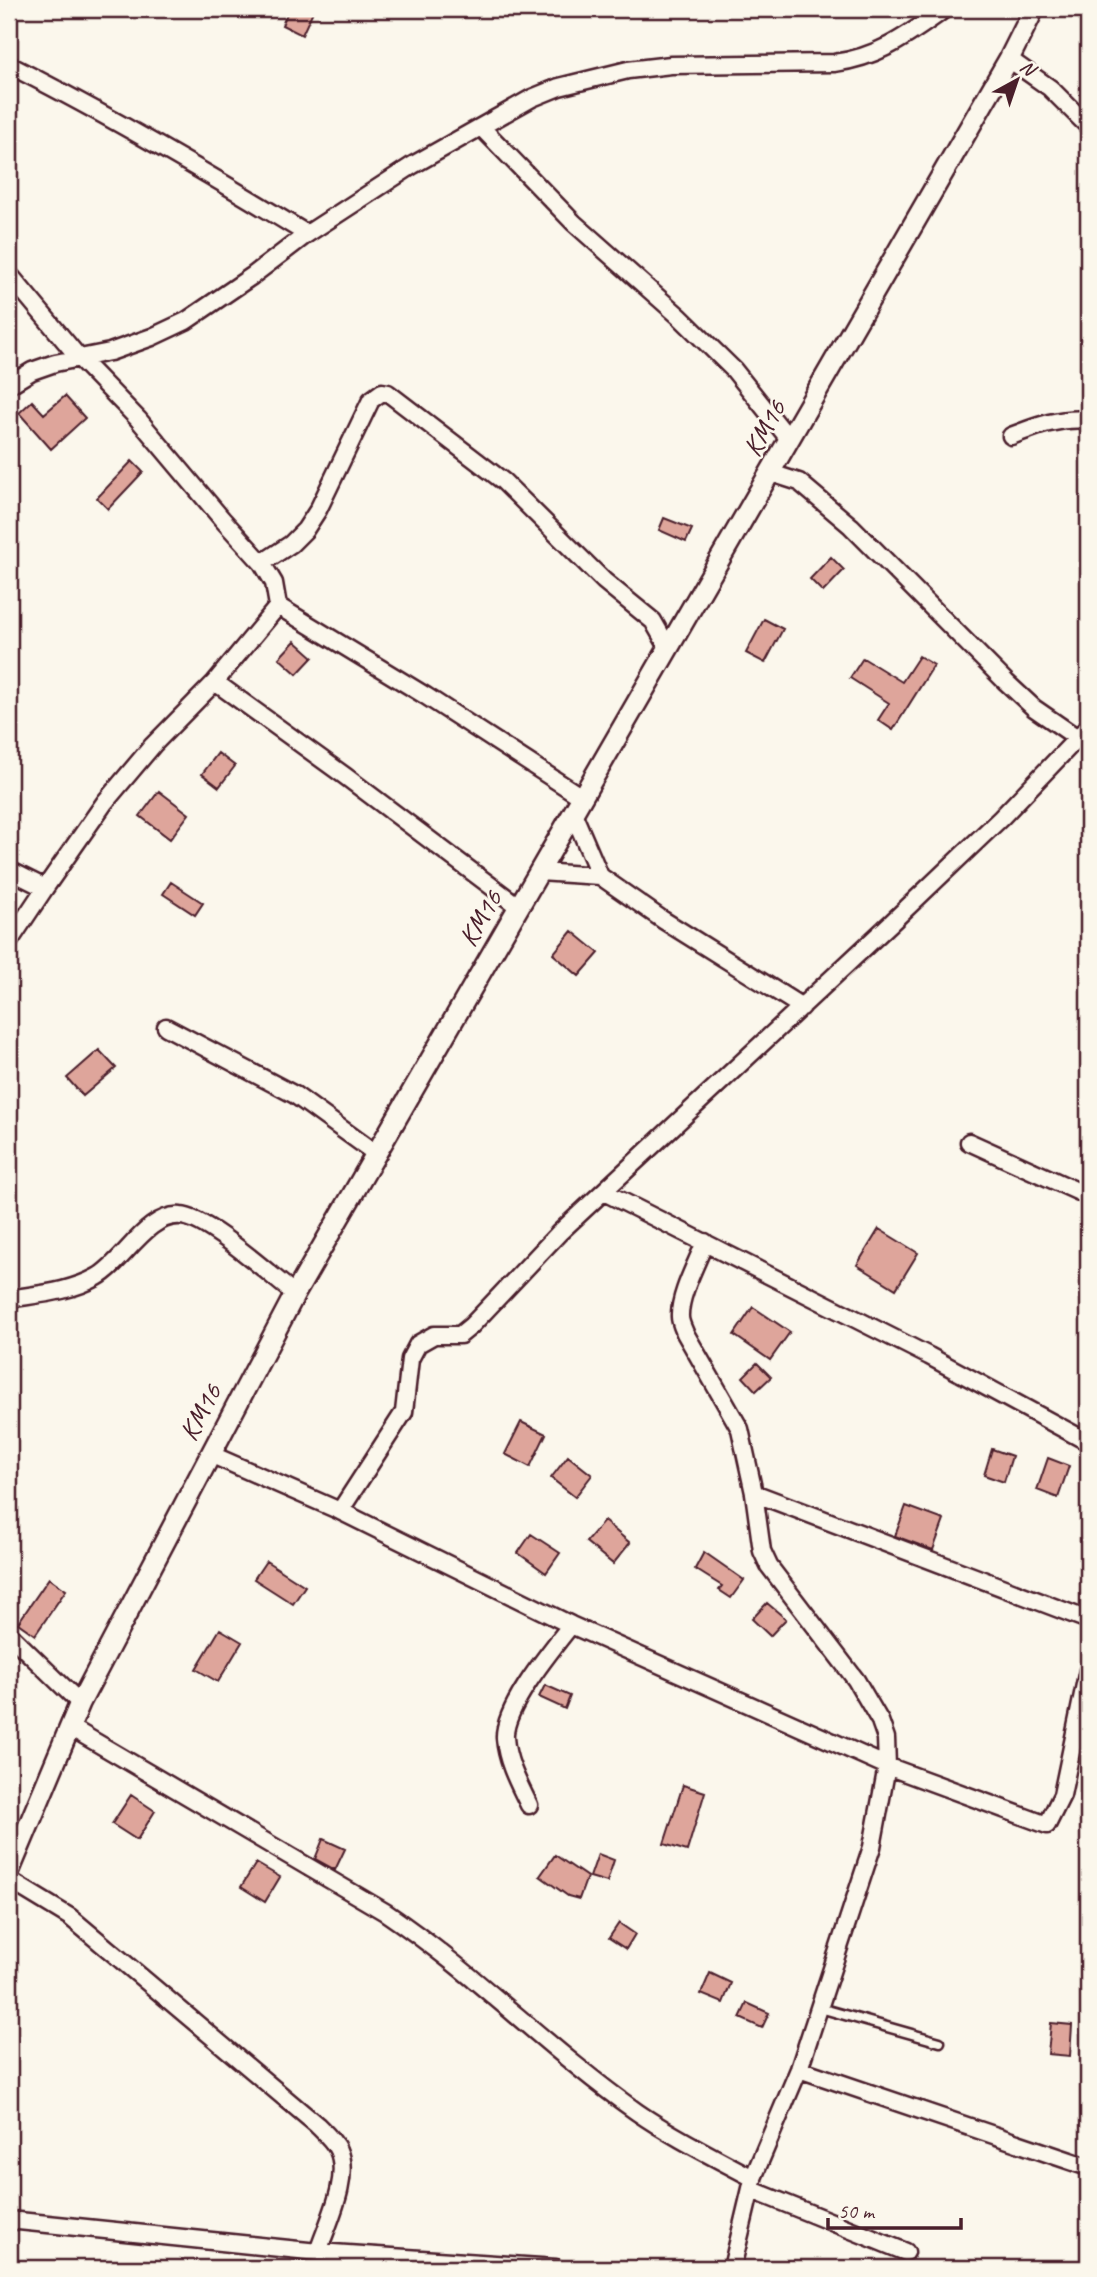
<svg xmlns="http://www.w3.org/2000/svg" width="1097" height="2277" font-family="Caveat,sans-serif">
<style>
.building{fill:#dea59b;stroke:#4a1f2b;stroke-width:2}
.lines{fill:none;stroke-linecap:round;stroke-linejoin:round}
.service-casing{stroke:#4a1f2b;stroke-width:13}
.minor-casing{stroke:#4a1f2b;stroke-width:21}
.tertiary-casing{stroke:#4a1f2b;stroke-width:24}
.service{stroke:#fbf7ec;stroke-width:8}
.minor{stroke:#fbf7ec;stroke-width:16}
.tertiary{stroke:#fbf7ec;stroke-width:19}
.labels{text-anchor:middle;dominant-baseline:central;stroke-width:5;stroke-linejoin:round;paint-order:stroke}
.street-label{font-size:28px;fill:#4a1f2b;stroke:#fbf7ec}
</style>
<rect width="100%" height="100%" fill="#fbf7ec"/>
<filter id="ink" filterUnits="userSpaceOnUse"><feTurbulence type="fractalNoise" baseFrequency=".0143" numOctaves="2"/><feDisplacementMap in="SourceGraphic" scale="14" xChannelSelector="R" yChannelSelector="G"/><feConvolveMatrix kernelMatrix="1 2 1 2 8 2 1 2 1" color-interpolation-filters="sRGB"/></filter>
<g filter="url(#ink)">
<!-- building -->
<path class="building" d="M 289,9 L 314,9 L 302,35 L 282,25 Z
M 65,396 L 85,418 L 51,449 L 19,413 L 32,401 L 44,414 Z
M 132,461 L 143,472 L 108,509 L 97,498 Z
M 664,518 L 692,529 L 686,542 L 659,530 Z
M 831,557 L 844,570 L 823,592 L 810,579 Z
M 764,619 L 783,629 L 765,663 L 746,653 Z
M 295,641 L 313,657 L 297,674 L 279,658 Z
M 919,656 L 934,665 L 893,730 L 878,720 L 889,703 L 850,678 L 863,658 L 902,682 Z
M 218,753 L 235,766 L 219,787 L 202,774 Z
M 159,791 L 189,814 L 170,839 L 140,816 Z
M 171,882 L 203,903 L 195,915 L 163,894 Z
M 572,931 L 599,953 L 579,976 L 553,954 Z
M 99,1050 L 116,1068 L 83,1096 L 67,1078 Z
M 879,1229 L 918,1253 L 896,1289 L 857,1265 Z
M 753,1307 L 790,1332 L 770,1360 L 734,1335 Z
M 757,1363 L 771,1377 L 756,1391 L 743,1377 Z
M 521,1422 L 546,1434 L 530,1467 L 505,1454 Z
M 992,1449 L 1012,1456 L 1004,1482 L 984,1475 Z
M 568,1456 L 592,1475 L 575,1497 L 551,1478 Z
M 1048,1458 L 1069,1466 L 1058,1498 L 1037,1490 Z
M 906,1506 L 944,1520 L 933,1550 L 895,1536 Z
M 604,1521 L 630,1543 L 613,1564 L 586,1542 Z
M 531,1534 L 560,1553 L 546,1573 L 518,1553 Z
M 704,1552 L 744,1580 L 731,1598 L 719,1590 L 722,1586 L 695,1569 Z
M 266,1561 L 305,1586 L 293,1604 L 254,1579 Z
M 49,1578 L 66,1590 L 35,1635 L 18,1623 Z
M 767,1603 L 786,1619 L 770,1636 L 752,1619 Z
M 220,1629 L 242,1642 L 218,1682 L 196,1669 Z
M 545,1685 L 570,1696 L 565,1709 L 539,1697 Z
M 683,1785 L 705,1792 L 687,1851 L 664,1844 Z
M 131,1795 L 155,1811 L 137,1840 L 112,1824 Z
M 323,1839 L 345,1849 L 335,1870 L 315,1859 Z
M 598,1854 L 614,1860 L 607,1882 L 590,1877 Z
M 555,1855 L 587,1877 L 579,1899 L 568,1896 L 540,1876 Z
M 256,1863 L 280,1877 L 265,1902 L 241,1887 Z
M 619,1923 L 635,1934 L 626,1949 L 609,1938 Z
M 710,1973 L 731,1983 L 723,2003 L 701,1994 Z
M 747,2003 L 769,2013 L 762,2028 L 740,2018 Z
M 1051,2023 L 1072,2025 L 1070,2056 L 1048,2054 Z"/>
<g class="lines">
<defs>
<path id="service" d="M 820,2008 L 940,2042"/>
<path id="minor" d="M 1009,59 L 1050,88 L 1088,126
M 9,65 C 111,116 209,174 307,234
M 481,127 L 574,223 L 679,316 L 734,370 L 789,439
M 9,274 L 80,359 L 138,419 L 222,519 L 262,563 L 274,583 L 278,606 L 215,682 L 153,745 L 105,802 L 45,888 L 9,870
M 9,385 L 32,371 L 55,363 L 110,352 L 152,337 L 186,321 L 252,276 L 307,234 L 413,165 L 532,98 L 559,87 L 628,70 L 671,65 L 834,63 C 880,57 908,35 945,9
M 1011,436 C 1037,426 1060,417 1088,420
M 771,473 L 799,482 L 851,526 L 1006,682 L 1034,708 L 1076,737 L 1086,740
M 262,563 L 291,544 L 305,530 L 318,510 L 371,400 L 382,392 L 388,393 L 503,481 L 604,581 L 653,621 L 669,649
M 278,606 L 426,696 L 583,798
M 215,682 L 345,776 L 519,907
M 573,813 L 600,876
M 539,872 L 600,876 L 663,920 L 802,1007
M 9,942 L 45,888
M 166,1027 L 295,1095 L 375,1153
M 969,1142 L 1088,1196
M 604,1192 L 929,1356 L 1088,1442
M 9,1299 C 39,1294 70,1292 97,1277 C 124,1262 147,1213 181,1216 C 207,1217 271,1276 295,1294
M 210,1454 L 340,1511 L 571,1625 L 887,1766 L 1047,1825 L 1062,1795 L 1088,1670
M 754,1493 L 1088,1620
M 340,1511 L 404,1412 L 410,1359 L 418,1344 L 434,1335 L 460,1335 L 471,1326 L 559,1233 L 891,923 L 1001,818 L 1088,727
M 9,1634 L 80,1703
M 70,1727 L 385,1912 C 474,1972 549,2050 637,2112 C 673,2137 714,2157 753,2178 L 799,2069 L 872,1847 L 887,1766 L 886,1738 L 880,1721 L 856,1680 L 769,1566 L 762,1551 L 754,1493 L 740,1429 L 685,1333 C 683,1328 680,1322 680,1317 C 679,1295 697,1263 705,1242
M 529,1805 C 519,1784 507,1763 505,1738 C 503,1708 552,1649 571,1625
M 9,1880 L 70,1917 L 317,2125 C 324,2132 334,2141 338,2150 C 351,2179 327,2224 318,2252
M 799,2069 L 1088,2167
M 752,2190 L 906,2252
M 9,2220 L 318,2252 L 556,2268
M 732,2268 L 753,2180"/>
<path id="tertiary" d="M 9,1872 L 80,1703 L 295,1294 L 1009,59 L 1034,9"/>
</defs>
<!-- service casing -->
<use href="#service" class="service-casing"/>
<!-- minor casing -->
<use href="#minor" class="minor-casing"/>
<!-- tertiary casing -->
<use href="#tertiary" class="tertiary-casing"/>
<!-- service -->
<use href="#service" class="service"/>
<!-- minor -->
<use href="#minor" class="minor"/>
<!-- tertiary -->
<use href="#tertiary" class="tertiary"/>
</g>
</g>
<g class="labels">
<!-- street labels -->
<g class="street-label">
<text transform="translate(764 428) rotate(-61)">KM16</text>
<text transform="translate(480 918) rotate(-60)">KM16</text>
<text transform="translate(200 1412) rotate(-62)">KM16</text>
</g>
</g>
<!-- margin -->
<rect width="1097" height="2277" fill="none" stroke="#fbf7ec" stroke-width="35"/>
<rect x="18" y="18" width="1062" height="2242" fill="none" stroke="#4a1f2b" stroke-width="2.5" filter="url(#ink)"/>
<!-- north arrow -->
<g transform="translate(1017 80) rotate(40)" stroke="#fbf7ec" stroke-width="5" paint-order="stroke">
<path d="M0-5L12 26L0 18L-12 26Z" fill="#4a1f2b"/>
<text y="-10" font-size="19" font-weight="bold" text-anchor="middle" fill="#4a1f2b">N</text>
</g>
<!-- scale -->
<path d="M828 2218v10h133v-10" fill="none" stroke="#4a1f2b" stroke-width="3.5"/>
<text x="838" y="2218" font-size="21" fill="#4a1f2b" stroke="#fbf7ec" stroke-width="5" paint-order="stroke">50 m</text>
</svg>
